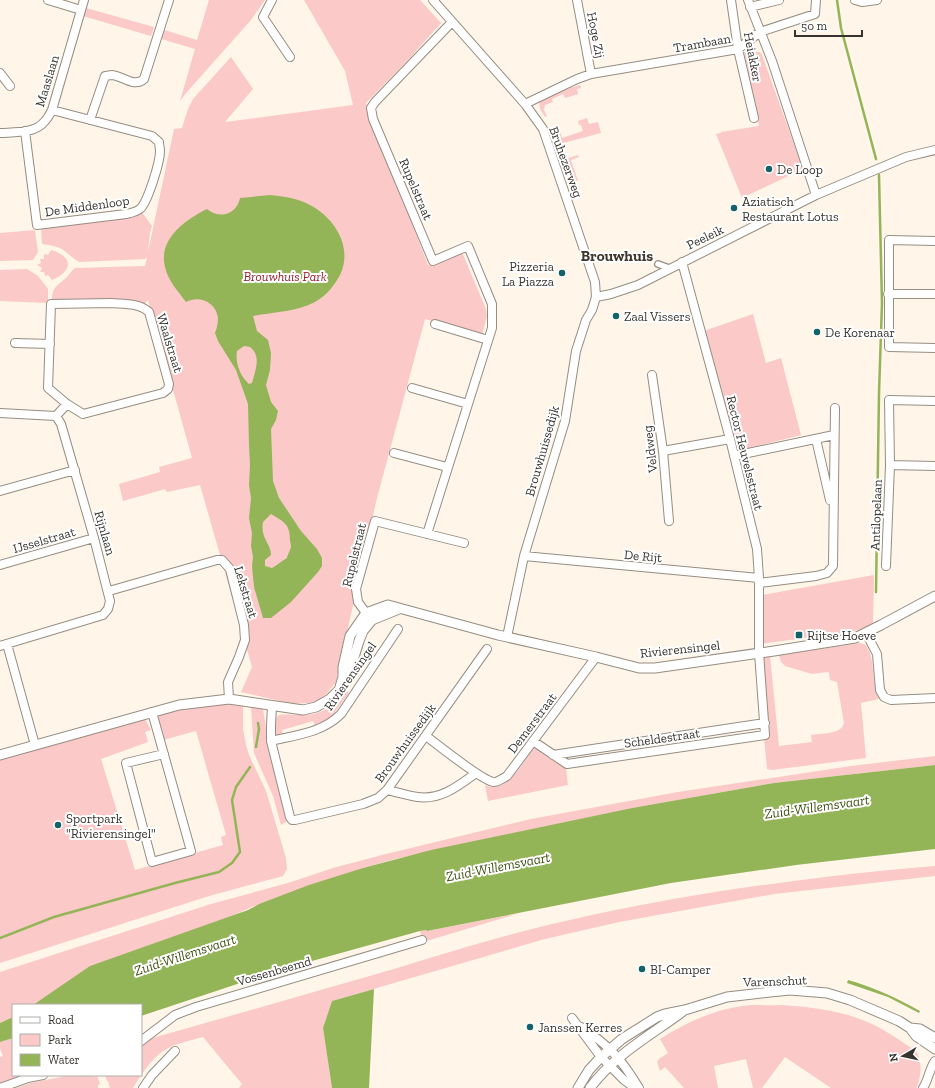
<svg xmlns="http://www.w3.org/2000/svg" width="935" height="1088" font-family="'Zilla Slab',serif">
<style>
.green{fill:#fbc9c8}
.water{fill:#94b458;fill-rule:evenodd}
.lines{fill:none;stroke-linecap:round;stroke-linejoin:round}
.stream{stroke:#94b458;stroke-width:2.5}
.pedestrian-casing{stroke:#968d82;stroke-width:8}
.minor-casing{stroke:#968d82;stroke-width:10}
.tertiary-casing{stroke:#968d82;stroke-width:11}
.pedestrian{stroke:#fff;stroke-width:5.5}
.minor{stroke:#fff;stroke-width:8}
.tertiary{stroke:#fff;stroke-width:9}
.poi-dot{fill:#126269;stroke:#fff;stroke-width:1.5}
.labels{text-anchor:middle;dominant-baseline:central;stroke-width:4;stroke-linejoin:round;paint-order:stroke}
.street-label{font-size:13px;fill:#37342f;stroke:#fff}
.poi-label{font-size:13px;fill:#37342f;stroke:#fff;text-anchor:start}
.park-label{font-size:13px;font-style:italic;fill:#951c2c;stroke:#fff}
.water-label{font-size:14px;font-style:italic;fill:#3d510e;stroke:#fff}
.quarter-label{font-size:15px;font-weight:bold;fill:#3e362c;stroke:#fff}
</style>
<rect width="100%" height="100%" fill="#fff5e8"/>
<!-- green -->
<path class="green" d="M 209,0 L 265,0 L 251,20 L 186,93 L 180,101 L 195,49 L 158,38 L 161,29 L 197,40 Z
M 304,0 L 420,0 L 441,23 L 408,60 L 366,103 L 428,265 L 462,252 L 486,309 L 487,316 L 482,335 L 425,319 L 376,502 L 336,682 L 320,702 L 293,704 L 241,692 L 252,667 L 200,485 L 167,492 L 165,489 L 123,501 L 119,484 L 160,472 L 159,467 L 192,458 L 148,300 L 144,304 L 138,301 L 52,299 C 52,287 58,285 66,278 C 69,275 71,271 75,268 L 145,266 L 147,257 L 145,259 L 79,262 C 72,258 68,253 62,249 C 56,246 49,245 42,244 L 41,227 L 141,211 L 152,226 L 150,232 L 148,252 L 174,129 L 182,128 L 188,109 L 193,99 L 231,57 L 253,89 L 225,122 L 353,105 L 345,71 Z
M 86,8 L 154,27 L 151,36 L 83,16 Z
M 744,52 L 760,52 L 762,55 L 803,169 L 742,198 L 716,134 L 721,133 L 721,132 L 759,126 Z
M 580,85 L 581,88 L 577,89 L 578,94 L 565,98 L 563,94 L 552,99 L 553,102 L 545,105 L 544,110 L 547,116 L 545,117 L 540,109 L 539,102 L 541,101 L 570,88 Z
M 587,118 L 589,124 L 598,122 L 601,133 L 556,145 L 551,128 L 558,126 L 562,138 L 583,131 L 581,125 L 579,125 L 578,121 Z
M 578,155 L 579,157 L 571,160 L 578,181 L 570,183 L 562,160 Z
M 35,230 L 38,252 L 33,260 L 0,261 L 0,233 Z
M 51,250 C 74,257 73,271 52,280 L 48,275 L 45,276 L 44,272 L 40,272 L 42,268 L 37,265 L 41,263 L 40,259 L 44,259 L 44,254 L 48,255 Z
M 27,269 L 38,276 L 48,289 L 48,303 L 0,301 L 0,270 Z
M 753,314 L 766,363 L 781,358 L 801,435 L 733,452 L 701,332 Z
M 874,575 L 873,623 L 872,624 L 858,630 L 848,632 L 761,644 L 762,595 Z
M 860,643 L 866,645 C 877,663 870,682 879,699 L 861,703 L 866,758 L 772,770 L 767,769 L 764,737 L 769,736 L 762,657 L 770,656 L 779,746 L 812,742 L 811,735 C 821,733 841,735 844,723 L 837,682 L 830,680 L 829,673 L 828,672 L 812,674 L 785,666 L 781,662 L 779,655 Z
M 347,692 L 348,692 L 348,694 L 331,718 L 316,728 L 313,721 L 282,730 L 283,736 L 280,736 L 275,734 L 274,720 L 279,715 C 298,713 310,719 328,708 C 335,704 340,696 347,692 Z
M 227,704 L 240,704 L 243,707 L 243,729 L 246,745 L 249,755 L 266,791 L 286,858 L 287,869 L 283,876 L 209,896 L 0,963 L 0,760 L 145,719 L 151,730 L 145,732 L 148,742 L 101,759 L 135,870 L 223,845 L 221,837 L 226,835 L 196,731 L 163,740 L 156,720 L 159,718 L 158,714 L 196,706 Z
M 251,707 L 263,709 L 268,741 L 287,821 L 281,825 L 273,796 L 254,753 Z
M 534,747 L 566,768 L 568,785 L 488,801 L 485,785 C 505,796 525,760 534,747 Z
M 935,756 L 935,765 L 774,783 L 689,798 L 632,808 L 395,859 L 363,868 L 259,904 L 42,999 L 33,1005 L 13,1005 L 13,1017 L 0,1023 L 0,972 L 211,904 L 291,882 L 333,868 L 382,855 L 477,832 L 531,819 L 678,792 L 851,766 Z
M 935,866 L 935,876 L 774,894 L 619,922 L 545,939 L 332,1001 L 323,1028 L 332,1088 L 239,1088 L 242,1084 L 203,1037 C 170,1046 162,1046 141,1075 L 141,1044 L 149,1039 C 231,1016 313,992 394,969 C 453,951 511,933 570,920 C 690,893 813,876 935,866 Z
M 520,913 L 423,942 L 420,931 L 426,930 L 427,931 Z
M 782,1005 C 813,1007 844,1011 872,1024 C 887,1031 902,1042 916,1051 C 923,1064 921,1074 917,1087 L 916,1088 L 831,1088 L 785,1057 L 762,1088 L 753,1088 L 746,1059 L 714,1066 L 718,1088 L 684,1088 L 665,1067 L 660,1071 L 657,1062 L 659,1059 L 668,1053 L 660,1039 C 685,1023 713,1010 742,1006 C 754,1004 770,1006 782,1005 Z
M 13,1038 L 13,1075 L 25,1075 L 0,1084 L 0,1057 L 3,1056 L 0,1049 L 0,1042 Z
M 71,1075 L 93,1075 L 94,1077 L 97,1076 L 100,1084 L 98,1085 L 98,1088 L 16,1088 L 31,1083 Z
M 105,1075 L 141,1075 L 133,1088 L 110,1088 L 108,1081 L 107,1081 Z"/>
<!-- water -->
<path class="water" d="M 270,195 C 282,196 295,198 306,203 C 333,215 354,246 340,275 C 334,286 326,296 315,302 C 296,312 273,312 253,316 L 257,331 L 268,340 L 271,353 L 270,370 L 266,385 L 271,402 L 278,411 L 276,420 L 271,429 L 273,481 L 279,498 L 301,531 L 317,549 L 322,558 L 322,566 L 318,572 L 291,602 L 271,618 L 263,618 L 254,587 L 252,566 L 253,557 L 251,546 L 252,533 L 249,518 L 251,498 L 249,485 L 250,465 L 249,445 L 248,404 L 236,370 L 218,341 L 215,333 C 217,328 218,323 218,318 C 216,302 199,295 186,302 C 178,291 168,281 165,267 C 158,239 185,220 207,209 C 220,220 237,214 240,198 ZM 244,346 L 250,347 C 262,356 255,371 252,383 L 249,384 C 240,376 235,363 237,351 ZM 271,514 C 284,522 290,524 290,540 C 290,542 291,544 291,547 C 291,548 287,556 287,558 C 281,561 278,565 272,568 L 265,566 L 265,560 L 271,555 C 271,543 260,539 263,522 Z
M 935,765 L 935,849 L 796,865 L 671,883 L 427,931 L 426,930 L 420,931 L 276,971 L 141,1016 L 141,1005 L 33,1005 L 90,966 L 248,910 L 259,904 L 309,885 L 363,868 L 431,850 L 632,808 L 774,783 Z
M 848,980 C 873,987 897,998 920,1011 L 919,1013 L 888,997 L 847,983 Z
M 374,989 L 369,1088 L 332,1088 L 323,1028 L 332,1001 Z
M 13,1017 L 13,1038 L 0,1042 L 0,1023 Z"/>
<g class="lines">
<!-- stream -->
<path class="stream" d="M 837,0 L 841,28 L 876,159
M 876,592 L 879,393 L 882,303 L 879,175
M 256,747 L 259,729 L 258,723
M 0,938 L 54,917 L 175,883 L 219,872 L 232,863 L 240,852 L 232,800 L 236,787 L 250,767"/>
<defs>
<path id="pedestrian" d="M 658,264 L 669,268"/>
<path id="minor" d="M 48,0 L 81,10
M 272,0 L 263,17 L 290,57
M 433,0 L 525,104 L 543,129 L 595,282 L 596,297 L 592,310 L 586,320 L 576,351 L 565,421 L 524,556 L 507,637
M 577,0 L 591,74
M 731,0 L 738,49 L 754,118
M 748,0 L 772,61 L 816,195
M 855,0 L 862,2 L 877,0
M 750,7 L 779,0
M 0,73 L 10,86
M 525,104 L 577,79 L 591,74 L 738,49 L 760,32 L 815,14 L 816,0
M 90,120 L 105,76 C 107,76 109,75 112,75 C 123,76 134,88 144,79 L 169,0
M 25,131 L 37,225 L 126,214 C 131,213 137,212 141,208 C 148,200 160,163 160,151 C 160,148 159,145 159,142 L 152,136 L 52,110
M 0,133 C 14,132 35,134 45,121 C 48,118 50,114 52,110 L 84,0
M 935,241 L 889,240 L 889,347 L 935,348
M 888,294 L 935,294
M 596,297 L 611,294 L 638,285 L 816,195 L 906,157 L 935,150
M 112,303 C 125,304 139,303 149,312 L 169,384 L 168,389 L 163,393 L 83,414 L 67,404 L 48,388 L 51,304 Z
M 435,324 L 488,340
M 15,343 L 50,344
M 652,375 L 663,451 L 669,521
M 412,388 L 468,404
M 0,413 L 56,416 L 61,424 L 94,538 L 110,601 L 108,609 L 103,615 L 0,646
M 56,416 L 67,404
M 816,439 L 830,500
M 663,451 L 730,439
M 394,453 L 447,467
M 734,456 L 834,435
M 890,465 L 935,466
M 0,491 L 75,470
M 427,534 L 492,328 L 492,304 L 468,246 L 433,261 L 373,119 L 371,108 L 375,102 L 452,22
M 524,556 L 759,578
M 0,565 L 94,538
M 886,566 L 890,465 L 889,400 L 935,401
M 759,583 L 816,576 L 827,573 L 833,566 L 835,408
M 109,591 L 217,560 L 222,560 L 230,569 L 244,625 L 245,640 L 239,657 L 228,682 L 229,699
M 369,617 L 358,602 L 356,589 L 375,521 L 464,543
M 866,633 L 877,654 L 880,690 L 884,697 L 891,700 L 935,698
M 7,644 L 35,745
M 272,706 L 271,725 L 271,741 L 290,817 L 292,820 L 295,820 L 363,804 L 378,798 L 387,790 L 487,649
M 152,712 L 191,851 L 152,862 L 126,763 L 164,754
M 426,736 C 438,745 480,779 493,782 C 497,783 503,778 507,776 L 596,657
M 271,741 C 296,735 322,733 341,714 L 398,629
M 533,741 L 567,764 L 765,735 L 759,653 L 759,578 L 757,549 L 730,439 L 682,262
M 553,755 L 765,723
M 387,790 C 397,792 408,796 418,797 C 441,800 458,786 476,773
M 572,1018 L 601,1057 L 624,1080 L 635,1088
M 581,1027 C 609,1045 622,1060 639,1088
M 141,1041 L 175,1015 L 196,1007 L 422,940
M 0,1088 L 28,1078 L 43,1075
M 143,1088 L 152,1075 L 175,1051
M 923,1088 C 929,1079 929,1069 935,1061"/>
<path id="tertiary" d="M 343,677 L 343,667 L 350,636 L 366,613 L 388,605 L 498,635 L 596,657 L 639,668 L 655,668 L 774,651 L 855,638 L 881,625 L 935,596
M 0,755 L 179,705 L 229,699 L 303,710 L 316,707 L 330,699 L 339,690 L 343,677 L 350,670 L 359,641 L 363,631 L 372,620 L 399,609
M 910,1028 L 920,1029 L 935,1038
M 578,1088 L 589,1070 L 601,1057 L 622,1039 L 657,1017 L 665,1014 L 685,1010 L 727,997 L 770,992 L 790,990 L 827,993 L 850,1000 L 899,1021 L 910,1028 L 916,1036 L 935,1049
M 590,1088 C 613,1056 651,1035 682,1012"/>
</defs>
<!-- pedestrian casing -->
<use href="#pedestrian" class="pedestrian-casing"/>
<!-- minor casing -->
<use href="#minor" class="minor-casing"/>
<!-- tertiary casing -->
<use href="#tertiary" class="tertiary-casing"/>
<!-- pedestrian -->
<use href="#pedestrian" class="pedestrian"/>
<!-- minor -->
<use href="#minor" class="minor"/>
<!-- tertiary -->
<use href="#tertiary" class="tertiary"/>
</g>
<!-- markers -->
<g class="poi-dot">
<circle cx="769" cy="169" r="4"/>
<circle cx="734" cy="208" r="4"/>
<circle cx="562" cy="273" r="4"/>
<circle cx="616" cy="316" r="4"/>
<circle cx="817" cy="332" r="4"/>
<rect x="795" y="631" width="8" height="8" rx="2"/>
<circle cx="58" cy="825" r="4"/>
<circle cx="642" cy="969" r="4"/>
<circle cx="530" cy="1027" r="4"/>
</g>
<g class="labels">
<!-- street labels -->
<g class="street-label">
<text transform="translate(596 35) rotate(79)">Hoge Zij</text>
<text transform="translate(702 43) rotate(-10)">Trambaan</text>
<text transform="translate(753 57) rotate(79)">Heiakker</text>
<text transform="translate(47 81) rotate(-73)">Maaslaan</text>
<text transform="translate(566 162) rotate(70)">Bruhezerweg</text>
<text transform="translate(416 189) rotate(67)">Rupelstraat</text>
<text transform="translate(87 206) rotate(-8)">De Middenloop</text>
<text transform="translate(705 237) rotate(-26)">Peeleik</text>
<text transform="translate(170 343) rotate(73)">Waalstraat</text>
<text transform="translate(650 449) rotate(-97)">Veldweg</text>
<text transform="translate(542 451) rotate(-74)">Brouwhuissedijk</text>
<text transform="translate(745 453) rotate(76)">Rector Heuvelsstraat</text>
<text transform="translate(876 515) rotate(-88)">Antilopelaan</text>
<text transform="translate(105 533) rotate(74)">Rijnlaan</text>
<text transform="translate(44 540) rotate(-16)">IJsselstraat</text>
<text transform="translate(354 555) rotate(-76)">Rupelstraat</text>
<text transform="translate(643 556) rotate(5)">De Rijt</text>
<text transform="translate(246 592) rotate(73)">Lekstraat</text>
<text transform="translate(680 649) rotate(-6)">Rivierensingel</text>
<text transform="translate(350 676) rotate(-55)">Rivierensingel</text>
<text transform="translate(532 723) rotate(-53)">Demerstraat</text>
<text transform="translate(662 738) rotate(-8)">Scheldestraat</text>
<text transform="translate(405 743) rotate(-54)">Brouwhuissedijk</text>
<text transform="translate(274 971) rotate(-16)">Vossenbeemd</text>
<text transform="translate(775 981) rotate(-2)">Varenschut</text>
</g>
<!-- poi labels -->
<g class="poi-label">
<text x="777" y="169">De Loop</text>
<text x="742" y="201">Aziatisch<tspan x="742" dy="15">Restaurant Lotus</tspan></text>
<text x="554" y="266" text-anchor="end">Pizzeria<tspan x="554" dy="15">La Piazza</tspan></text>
<text x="624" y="316">Zaal Vissers</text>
<text x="825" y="332">De Korenaar</text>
<text x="807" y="635">Rijtse Hoeve</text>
<text x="66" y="818">Sportpark<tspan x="66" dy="15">"Rivierensingel"</tspan></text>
<text x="650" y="969">BI-Camper</text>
<text x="538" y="1027">Janssen Kerres</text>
</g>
<!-- park labels -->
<g class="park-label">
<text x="285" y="276">Brouwhuis Park</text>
</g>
<!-- water labels -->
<g class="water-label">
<text transform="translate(817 807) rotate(-8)">Zuid-Willemsvaart</text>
<text transform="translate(498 867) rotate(-11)">Zuid-Willemsvaart</text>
<text transform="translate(185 955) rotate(-18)">Zuid-Willemsvaart</text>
</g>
<!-- quarter labels -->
<g class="quarter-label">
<text x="617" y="256">Brouwhuis</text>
</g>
</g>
<!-- legend -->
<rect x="12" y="1004" width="130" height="72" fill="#ffffff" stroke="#afaeac"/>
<rect x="20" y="1017" width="20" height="6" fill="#ffffff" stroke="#afaeac"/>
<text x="48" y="1024" font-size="12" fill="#37342f">Road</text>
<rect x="20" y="1034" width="20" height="12" fill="#fbc9c8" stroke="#afaeac"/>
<text x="48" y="1044" font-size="12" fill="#37342f">Park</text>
<rect x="20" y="1054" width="20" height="12" fill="#94b458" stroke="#afaeac"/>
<text x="48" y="1064" font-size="12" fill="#37342f">Water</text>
<!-- north arrow -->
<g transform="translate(903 1056) rotate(261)" stroke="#ffffff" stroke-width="3" paint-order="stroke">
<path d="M0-3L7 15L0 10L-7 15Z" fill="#37342f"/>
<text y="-6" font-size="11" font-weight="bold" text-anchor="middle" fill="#37342f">N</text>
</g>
<!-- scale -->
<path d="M795 30v6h67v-6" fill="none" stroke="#37342f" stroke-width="2"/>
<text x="801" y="30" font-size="12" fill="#37342f" stroke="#ffffff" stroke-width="3" paint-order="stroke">50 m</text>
</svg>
